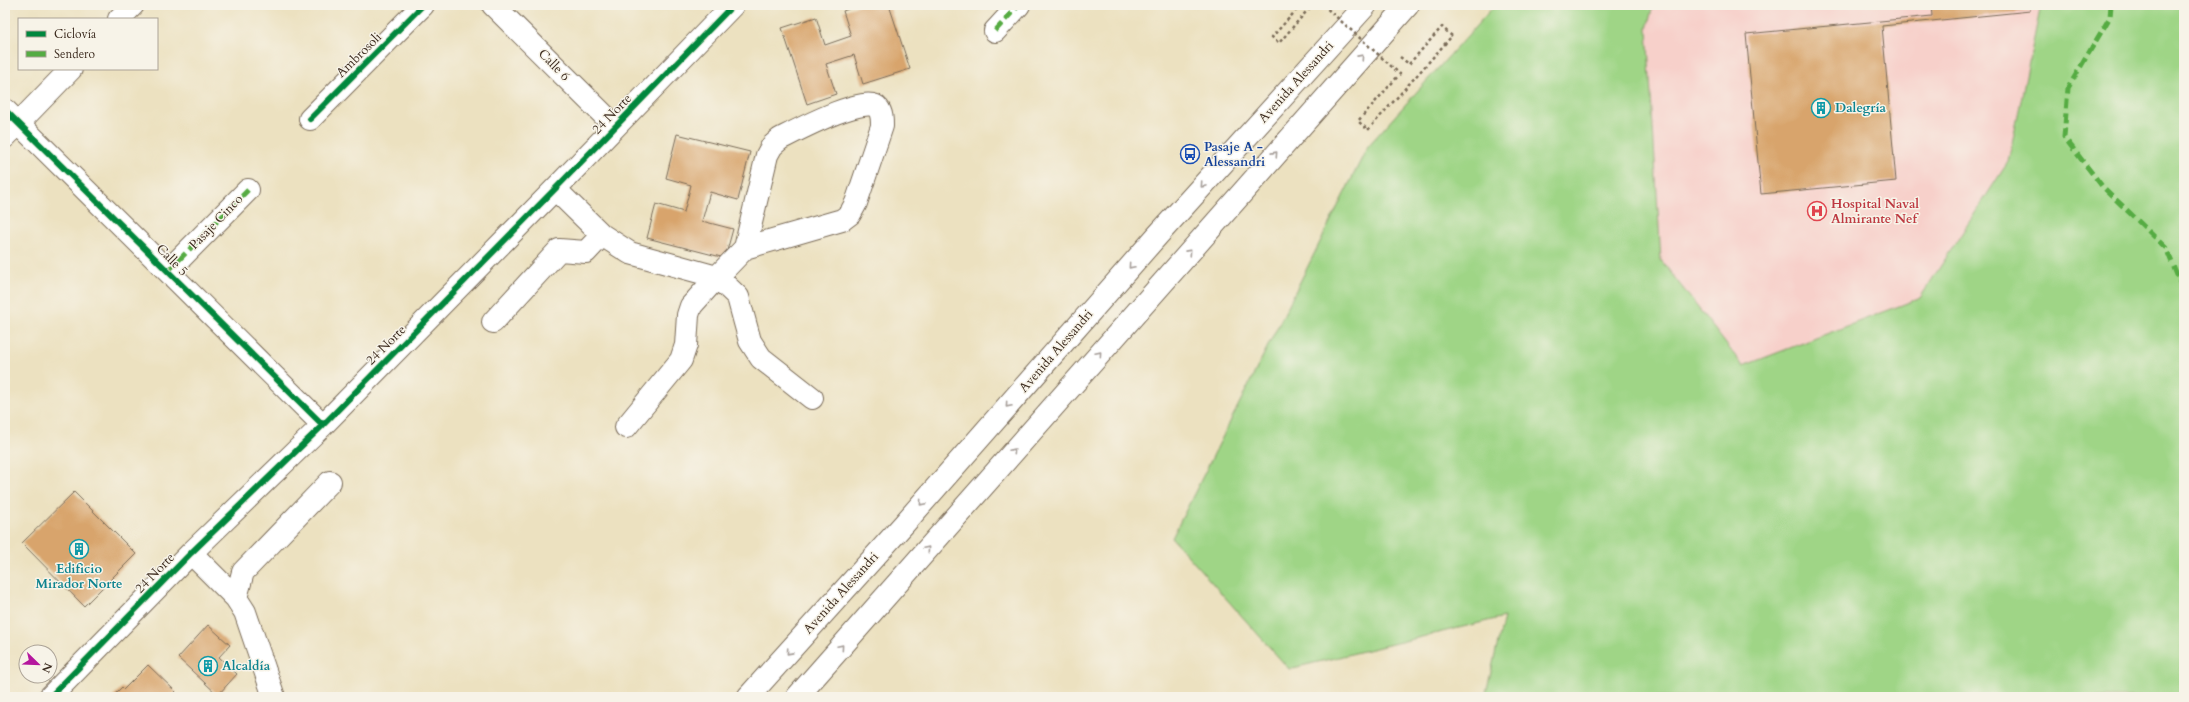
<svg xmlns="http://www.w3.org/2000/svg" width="2189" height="702" font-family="Cardo,serif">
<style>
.built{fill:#f7d0ca}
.green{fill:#9fd586;stroke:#6d8052}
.building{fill:#d8a46c}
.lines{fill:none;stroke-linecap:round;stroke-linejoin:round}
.minor-casing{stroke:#796a57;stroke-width:24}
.major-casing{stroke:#796a57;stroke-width:24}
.path{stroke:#796a57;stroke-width:2.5;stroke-dasharray:3 3;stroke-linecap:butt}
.minor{stroke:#fff;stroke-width:22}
.major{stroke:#fff;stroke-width:22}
.path-bridge{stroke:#796a57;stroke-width:2.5;stroke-dasharray:3 3;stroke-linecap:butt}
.quiet{stroke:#55ab43;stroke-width:5;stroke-dasharray:10 5;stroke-linecap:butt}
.cycleway-casing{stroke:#f7f3e8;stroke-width:8}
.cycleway{stroke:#00873e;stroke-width:6}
.oneway{stroke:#a79f9a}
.labels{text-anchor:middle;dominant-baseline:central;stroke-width:3;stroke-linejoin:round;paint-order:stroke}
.street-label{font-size:13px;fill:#3b2a1e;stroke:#f7f3e8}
.culture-label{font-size:13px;font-weight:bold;fill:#0d838f;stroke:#f7f3e8;text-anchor:start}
.transit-label{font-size:13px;font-weight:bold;fill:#164399;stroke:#f7f3e8;text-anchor:start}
.health-label{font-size:13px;font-weight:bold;fill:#be3a42;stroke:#f7f3e8;text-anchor:start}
</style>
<rect width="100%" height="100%" fill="#f7f3e8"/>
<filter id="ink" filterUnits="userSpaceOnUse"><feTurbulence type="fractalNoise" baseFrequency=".025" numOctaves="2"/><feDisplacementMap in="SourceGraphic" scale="8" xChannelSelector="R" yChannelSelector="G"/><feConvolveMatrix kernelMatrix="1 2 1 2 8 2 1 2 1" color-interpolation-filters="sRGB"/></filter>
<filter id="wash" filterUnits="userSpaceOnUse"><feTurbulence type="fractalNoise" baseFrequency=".012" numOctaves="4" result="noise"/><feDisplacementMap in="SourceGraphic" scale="16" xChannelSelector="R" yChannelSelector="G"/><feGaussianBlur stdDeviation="0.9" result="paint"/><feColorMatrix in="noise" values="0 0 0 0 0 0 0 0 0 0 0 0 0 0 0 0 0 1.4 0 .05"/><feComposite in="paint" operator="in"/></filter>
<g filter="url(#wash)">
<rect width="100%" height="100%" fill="#ece1c0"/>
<!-- built -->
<path class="built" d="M 1653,5 L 2041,5 L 2008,162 L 1920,298 L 1743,366 L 1661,260 L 1647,29 Z"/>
<!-- green -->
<path class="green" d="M 1495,5 L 1653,5 L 1647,29 L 1661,260 L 1743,366 L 1920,298 L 2008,162 L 2041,5 L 2184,5 L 2184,697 L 1485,697 L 1504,617 L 1289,669 L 1172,538 L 1368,146 Z"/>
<g id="blocks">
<!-- building -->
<path class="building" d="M 859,5 L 889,5 L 910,69 L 863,84 L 854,55 L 826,64 L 836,94 L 807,104 L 782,28 L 816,17 L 825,45 L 851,36 L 843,11 Z
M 1931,5 L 2030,5 L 2030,11 L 1882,26 L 1896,181 L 1761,194 L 1746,34 L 1932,16 Z
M 677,134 L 750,152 L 738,200 L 710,192 L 702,221 L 733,229 L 725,258 L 647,238 L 656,204 L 684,212 L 691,185 L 666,178 Z
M 74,492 L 136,554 L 84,606 L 22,543 Z
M 208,625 L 230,645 L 219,657 L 237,674 L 218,695 L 178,658 Z
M 148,665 L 176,692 L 171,697 L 112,697 L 122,687 L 124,689 Z"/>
</g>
</g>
<g filter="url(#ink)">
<use href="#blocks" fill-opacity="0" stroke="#796a57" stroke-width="1"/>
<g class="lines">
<defs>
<path id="minor" d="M 493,5 L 615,126
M 119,19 L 133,5
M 995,31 L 1019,5
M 5,110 L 323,425
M 310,119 L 423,5
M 5,137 L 71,69
M 555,189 L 602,235 L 630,253 L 717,277 L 745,248 L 842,220 L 850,214 L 856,203 L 882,126 C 882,120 882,113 878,108 C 867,93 796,131 780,139 L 772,146 L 767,155 L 745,248
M 168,271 L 248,190
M 493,322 L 559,250 L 586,252 L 602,235
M 626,427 L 681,360 L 686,345 L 688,315 L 691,306 L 717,277 L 738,297 L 750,341 L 761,358 L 812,398
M 191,553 L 236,598 L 245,612 L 274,697
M 236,598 L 243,572 L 330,482
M 50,697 L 191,553 L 323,425 L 555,189 L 733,5"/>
<path id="major" d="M 748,697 L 904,524 L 1157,236 L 1366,5
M 797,697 L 1408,5"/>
</defs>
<!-- minor casing -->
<use href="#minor" class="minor-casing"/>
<!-- major casing -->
<use href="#major" class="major-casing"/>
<!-- path -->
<path class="path" d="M 1301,5 L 1272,37 L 1279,43 L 1312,5
M 1400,57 L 1409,64"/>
<!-- minor -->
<use href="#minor" class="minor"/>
<!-- major -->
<use href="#major" class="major"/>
<!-- path-bridge -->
<path class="path-bridge" d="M 1323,5 L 1400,74 L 1358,121 L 1368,130 L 1452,36 L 1442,27 L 1409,64"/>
<!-- quiet -->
<path class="quiet" d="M 2111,5 L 2110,17 L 2068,88 L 2064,137 L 2102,186 L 2166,248 L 2184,292
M 995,31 L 1019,5
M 168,271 L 248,190"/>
<defs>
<path id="cycleway" d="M 5,110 L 323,425
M 310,119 L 423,5
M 50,697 L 191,553 L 323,425 L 555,189 L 733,5"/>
</defs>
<!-- cycleway casing -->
<use href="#cycleway" class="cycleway-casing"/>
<!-- cycleway -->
<use href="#cycleway" class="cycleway"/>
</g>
<!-- one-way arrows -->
<defs><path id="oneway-chevron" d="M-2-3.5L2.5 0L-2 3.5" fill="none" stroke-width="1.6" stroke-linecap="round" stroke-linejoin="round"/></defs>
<g class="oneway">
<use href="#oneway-chevron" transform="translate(1361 57) rotate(-48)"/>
<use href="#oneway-chevron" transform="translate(1275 154) rotate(-48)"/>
<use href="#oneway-chevron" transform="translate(1203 185) rotate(132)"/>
<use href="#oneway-chevron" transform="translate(1189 252) rotate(-48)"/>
<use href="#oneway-chevron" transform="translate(1131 266) rotate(131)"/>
<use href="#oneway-chevron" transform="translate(1099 354) rotate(-49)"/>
<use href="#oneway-chevron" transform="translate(1008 405) rotate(131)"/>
<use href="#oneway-chevron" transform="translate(1013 451) rotate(-49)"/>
<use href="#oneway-chevron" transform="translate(922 503) rotate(131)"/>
<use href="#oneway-chevron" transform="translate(927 549) rotate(-49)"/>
<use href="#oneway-chevron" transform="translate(841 647) rotate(-49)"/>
<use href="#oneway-chevron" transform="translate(789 652) rotate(132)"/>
</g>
</g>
<!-- icons -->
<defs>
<symbol id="building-ring" viewBox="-11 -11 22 22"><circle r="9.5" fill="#f7f3e8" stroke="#0f9aa8" stroke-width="1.5"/><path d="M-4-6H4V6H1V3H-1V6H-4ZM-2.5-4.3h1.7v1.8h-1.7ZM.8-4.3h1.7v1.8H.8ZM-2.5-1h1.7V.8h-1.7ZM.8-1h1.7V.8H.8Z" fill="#0f9aa8"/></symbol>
<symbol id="bus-ring" viewBox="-11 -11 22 22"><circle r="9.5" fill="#f7f3e8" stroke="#1a4fb4" stroke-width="1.5"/><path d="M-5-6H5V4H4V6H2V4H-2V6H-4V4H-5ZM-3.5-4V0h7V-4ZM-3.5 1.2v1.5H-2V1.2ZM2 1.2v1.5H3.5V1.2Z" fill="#1a4fb4"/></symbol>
<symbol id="hospital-ring" viewBox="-11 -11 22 22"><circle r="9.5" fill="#f7f3e8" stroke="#e0444e" stroke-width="1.5"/><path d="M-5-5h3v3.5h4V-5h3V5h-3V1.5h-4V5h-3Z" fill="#e0444e"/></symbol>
</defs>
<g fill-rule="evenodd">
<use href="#building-ring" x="1810" y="97" width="22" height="22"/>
<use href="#bus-ring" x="1179" y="143" width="22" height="22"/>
<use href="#hospital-ring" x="1806" y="200" width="22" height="22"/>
<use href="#building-ring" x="68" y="538" width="22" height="22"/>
<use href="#building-ring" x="197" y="655" width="22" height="22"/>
</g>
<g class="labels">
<!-- street labels -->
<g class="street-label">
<text transform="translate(359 55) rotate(-45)">Ambrosoli</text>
<text transform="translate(554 65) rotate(45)">Calle 6</text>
<text transform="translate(1296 82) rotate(-48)">Avenida Alessandri</text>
<text transform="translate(612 114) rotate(-46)">24 Norte</text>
<text transform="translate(216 222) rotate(-46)">Pasaje Cinco</text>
<text transform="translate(172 260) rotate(45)">Calle 5</text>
<text transform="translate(386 345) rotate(-45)">24 Norte</text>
<text transform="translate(1056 351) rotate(-49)">Avenida Alessandri</text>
<text transform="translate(155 573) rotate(-46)">24 Norte</text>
<text transform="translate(841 593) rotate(-48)">Avenida Alessandri</text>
</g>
<!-- culture labels -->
<g class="culture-label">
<text x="1835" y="108">Dalegría</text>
<text x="79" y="569" text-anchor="middle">Edificio<tspan x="79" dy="15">Mirador Norte</tspan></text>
<text x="222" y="666">Alcaldía</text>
</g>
<!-- transit labels -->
<g class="transit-label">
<text x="1204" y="147">Pasaje A -<tspan x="1204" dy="15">Alessandri</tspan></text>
</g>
<!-- health labels -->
<g class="health-label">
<text x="1831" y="204">Hospital Naval<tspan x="1831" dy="15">Almirante Nef</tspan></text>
</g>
</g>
<!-- margin -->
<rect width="2189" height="702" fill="none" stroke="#f7f3e8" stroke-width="20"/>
<!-- legend -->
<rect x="18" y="18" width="140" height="52" fill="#f7f3e8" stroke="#aca397"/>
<rect x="26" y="31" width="20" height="6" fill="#00873e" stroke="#aca397"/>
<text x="54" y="38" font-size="12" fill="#3b2a1e">Ciclovía</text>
<rect x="26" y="51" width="20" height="6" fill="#55ab43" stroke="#aca397"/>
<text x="54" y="58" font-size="12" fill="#3b2a1e">Sendero</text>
<!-- north arrow -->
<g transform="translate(38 664) rotate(113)"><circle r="19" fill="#f7f3e8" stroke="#aca397"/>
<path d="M0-3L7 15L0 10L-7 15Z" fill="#b5179e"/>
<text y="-6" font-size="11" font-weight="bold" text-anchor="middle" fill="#3b2a1e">N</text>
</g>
</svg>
